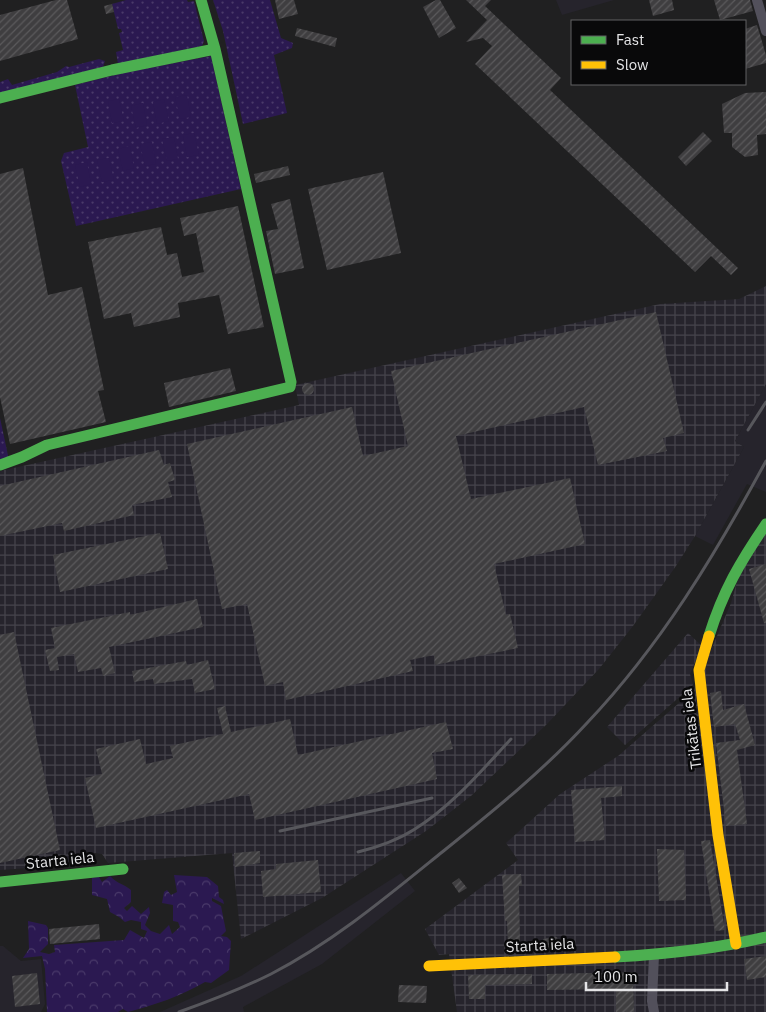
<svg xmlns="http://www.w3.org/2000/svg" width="766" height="1012" font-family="'IBM Plex Sans',sans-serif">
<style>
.built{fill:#26242c}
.industrial{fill:url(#industrial-grid)}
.green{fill:url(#green-dots)}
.forest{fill:url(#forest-crowns)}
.pitch{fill:#2b1951}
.building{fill:url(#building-hatch)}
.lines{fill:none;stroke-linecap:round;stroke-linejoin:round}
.street{stroke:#52505b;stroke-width:10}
.fast{stroke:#4caf50;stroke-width:11}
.slow{stroke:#ffc107;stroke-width:11}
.rail{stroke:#57575c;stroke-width:3}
.labels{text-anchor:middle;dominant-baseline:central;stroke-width:5;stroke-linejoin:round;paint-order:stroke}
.street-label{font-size:15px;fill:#e5e5e7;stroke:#09090a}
</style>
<defs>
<pattern id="industrial-grid" width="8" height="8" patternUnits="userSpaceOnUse" patternTransform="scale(1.25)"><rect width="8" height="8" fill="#26242c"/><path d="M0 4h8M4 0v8" fill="none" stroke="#45444b"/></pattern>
<pattern id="green-dots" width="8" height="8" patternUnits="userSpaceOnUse" patternTransform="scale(1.25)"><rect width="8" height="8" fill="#2b1951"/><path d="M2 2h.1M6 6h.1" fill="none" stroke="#4a3a6a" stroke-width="1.8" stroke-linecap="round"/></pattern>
<pattern id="forest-crowns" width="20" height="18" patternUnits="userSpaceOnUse" patternTransform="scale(1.25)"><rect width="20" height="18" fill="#2b1951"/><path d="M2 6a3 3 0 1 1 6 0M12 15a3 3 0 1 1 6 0" fill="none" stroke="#4a3a6a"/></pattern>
<pattern id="building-hatch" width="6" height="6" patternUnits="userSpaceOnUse" patternTransform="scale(1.25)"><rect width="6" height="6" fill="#3f3e40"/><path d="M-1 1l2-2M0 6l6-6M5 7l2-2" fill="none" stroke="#5b5a5c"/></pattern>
</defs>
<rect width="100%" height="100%" fill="#202021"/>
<!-- built -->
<path class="built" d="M 556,0 L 614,0 L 562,15 Z
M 766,384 L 766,492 L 747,484 L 713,545 L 695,536 L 744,447 L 735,441 Z
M 401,873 L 415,891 L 322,964 L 243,1007 L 244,1012 L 160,1012 L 241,976 Z
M 0,946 L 3,946 L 21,961 L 41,959 L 45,1004 L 41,1012 L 0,1012 Z"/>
<!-- industrial -->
<path class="industrial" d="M 766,286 L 766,384 L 735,441 L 744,447 L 695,536 L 676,566 L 633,626 L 599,669 L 547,724 L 471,796 L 426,831 L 322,898 L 241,939 L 232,853 L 108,863 L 102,854 L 88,852 L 80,853 L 84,857 L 73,865 L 0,870 L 0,471 L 299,405 L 295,385 L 660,304 L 739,299 Z
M 766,531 L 766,1012 L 457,1012 L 449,954 L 439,955 L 425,929 L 518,860 L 506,843 L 560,794 L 618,756 L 694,690 L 731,603 L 739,574 Z
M 688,633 L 702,646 L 690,674 L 693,685 L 625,745 L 607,727 Z"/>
<!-- green -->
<path class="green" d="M 126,0 L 187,0 L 188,2 L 194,1 L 204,41 L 202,46 L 118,64 L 116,52 L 123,50 L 119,33 L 122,32 L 121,29 L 118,29 L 112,4 Z
M 213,0 L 270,0 L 281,38 L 293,43 L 292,48 L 274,55 L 287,113 L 243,124 L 223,31 Z
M 211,56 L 241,189 L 76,226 L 61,161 L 64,153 L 88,147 L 75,85 L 123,73 Z
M 99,59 L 105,61 L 103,67 L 0,94 L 0,82 L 8,79 L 12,85 L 57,72 L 66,66 L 69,67 Z
M 0,418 L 9,460 L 0,462 Z"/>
<!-- forest -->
<path class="forest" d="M 174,875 L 207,877 L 218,886 L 219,897 L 223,900 L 224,904 L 212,898 L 212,901 L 221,906 L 226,931 L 221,936 L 227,937 L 231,941 L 229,970 L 211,983 L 205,982 C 181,996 155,1005 128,1012 L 123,1009 L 118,1012 L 47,1012 L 45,969 L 42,956 L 23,958 L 29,949 L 28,921 L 46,925 L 48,928 L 48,944 L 40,952 L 49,954 L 55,952 L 54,945 L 124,940 L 130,930 L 144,938 L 147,931 L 141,929 L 141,922 L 131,920 L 125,922 L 119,917 L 110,912 L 107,899 L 92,895 L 92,878 L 99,877 L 102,882 L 110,876 C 116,883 124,884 131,890 L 131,902 L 124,908 L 127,911 L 132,906 L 141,914 L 149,907 L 150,913 L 145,925 L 151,931 L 160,934 L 169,925 L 172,934 L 180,927 L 178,922 L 173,921 L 173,905 L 162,903 L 164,892 L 167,890 L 171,895 L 177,892 Z"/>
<!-- pitch -->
<path class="pitch" d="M 187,95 L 191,117 L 180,119 L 175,97 Z
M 119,99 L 124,121 L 112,123 L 108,101 Z
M 164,99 L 169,121 L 157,124 L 153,102 Z
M 143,103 L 147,125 L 136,128 L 131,106 Z
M 194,133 L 199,155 L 187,157 L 183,135 Z
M 174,137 L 178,159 L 167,161 L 162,139 Z
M 152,142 L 156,164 L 145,166 L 140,144 Z
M 130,146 L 134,168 L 123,171 L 118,149 Z
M 109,158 L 114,180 L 102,182 L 97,160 Z
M 87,162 L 91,184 L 80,187 L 75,165 Z"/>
<!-- building -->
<path class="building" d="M 56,0 L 67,0 L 78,39 L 0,61 L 0,15 Z
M 275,0 L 294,0 L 298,14 L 279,19 Z
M 436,0 L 440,0 L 456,28 L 439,38 L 423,7 Z
M 466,0 L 491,0 L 485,6 L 561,78 L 550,90 L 738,268 L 731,275 L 711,256 L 695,272 L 475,64 L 492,46 L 483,38 L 466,42 L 487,20 Z
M 649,0 L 672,0 L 674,10 L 653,16 Z
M 714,0 L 750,0 L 753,11 L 720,20 Z
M 112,4 L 114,12 L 106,14 L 104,6 Z
M 757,25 L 766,55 L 766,63 L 745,69 L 745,29 Z
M 297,28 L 337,38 L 335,47 L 295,36 Z
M 766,92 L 766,134 L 757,135 L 758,155 L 745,157 L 732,147 L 732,133 L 724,133 L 722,104 L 745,93 Z
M 703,132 L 712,141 L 686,166 L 678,157 Z
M 288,166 L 290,175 L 256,183 L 254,174 Z
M 23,168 L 48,295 L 82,287 L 104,390 L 98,391 L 106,422 L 10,444 L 0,397 L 0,174 Z
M 383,172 L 401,253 L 327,270 L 308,189 Z
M 290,199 L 304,268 L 275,274 L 266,231 L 278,229 L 271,204 Z
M 238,206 L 264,327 L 228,334 L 219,295 L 178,303 L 180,317 L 134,327 L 131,313 L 104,319 L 88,242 L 161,227 L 167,255 L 177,253 L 182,277 L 204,272 L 196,233 L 184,236 L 180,218 Z
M 656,312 L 684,433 L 663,438 L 667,451 L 598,465 L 584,407 L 456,436 L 471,499 L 570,478 L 585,544 L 494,564 L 506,615 L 510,614 L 518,648 L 435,665 L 434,655 L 410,660 L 413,671 L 286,700 L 283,682 L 265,686 L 247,604 L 222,609 L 187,444 L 352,407 L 363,456 L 408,446 L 391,371 Z
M 230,368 L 236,391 L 169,407 L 164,383 Z
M302 389a6 6 0 1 1 12 0a6 6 0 1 1-12 0Z
M 159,450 L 164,465 L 170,463 L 175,480 L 168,482 L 172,497 L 132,505 L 134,515 L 64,531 L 62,523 L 0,536 L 0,486 Z
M 160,533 L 168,569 L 60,592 L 53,555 Z
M 766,564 L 766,623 L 764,623 L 749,569 Z
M 197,599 L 203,627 L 109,647 L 115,673 L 103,676 L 101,668 L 78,672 L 74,654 L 57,657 L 59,670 L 50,671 L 45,650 L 55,648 L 51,628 L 130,612 L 130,615 Z
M 14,632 L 60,850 L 0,863 L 0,635 Z
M 208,660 L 215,689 L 195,693 L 192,679 L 154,684 L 153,679 L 134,682 L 132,671 L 186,661 L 187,665 Z
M 721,691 L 723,710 L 744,704 L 755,745 L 737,750 L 747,824 L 726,826 L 716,743 L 740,740 L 735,724 L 714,727 L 710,693 Z
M 225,706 L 231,732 L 290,719 L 298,755 L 446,722 L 453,749 L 432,753 L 437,779 L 255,820 L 249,794 L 96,828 L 85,778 L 102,774 L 96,749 L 140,739 L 146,764 L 173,758 L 170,746 L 223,734 L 217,708 Z
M 622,786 L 622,796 L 601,798 L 605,840 L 575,842 L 571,790 Z
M 710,840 L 725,930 L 715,931 L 701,841 Z
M 657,849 L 684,850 L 686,900 L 659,901 Z
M 260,851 L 260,863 L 235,867 L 234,853 Z
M 318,860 L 321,892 L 263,897 L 261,871 L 276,869 L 276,864 Z
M 521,874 L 522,886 L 519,886 L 520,944 L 508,945 L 507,921 L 505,921 L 502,875 Z
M 459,878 L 467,888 L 459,893 L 452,883 Z
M 99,924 L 100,939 L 50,944 L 49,929 Z
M 557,937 L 559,948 L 545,950 L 543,939 Z
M 766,956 L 766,977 L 747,980 L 744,959 Z
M 633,972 L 634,1012 L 616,1012 L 616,989 L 547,990 L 547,974 Z
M 37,973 L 40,1004 L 15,1007 L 12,976 Z
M 532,974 L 532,984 L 485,985 L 485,999 L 469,999 L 468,975 Z
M 399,985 L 427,986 L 426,1003 L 398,1002 Z"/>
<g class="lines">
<!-- street -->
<path class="street" d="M 757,0 L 766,31
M 654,955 L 652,1001 L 654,1012"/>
<!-- fast -->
<path class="fast" d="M 0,98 L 112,70 L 215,49
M 0,465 L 22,457 L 47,445 L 290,387 L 291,382 L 215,49 L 201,0
M 709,636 C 723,591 740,562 766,524
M 0,882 L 123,869
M 615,957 C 666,954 717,949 766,937"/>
<!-- slow -->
<path class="slow" d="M 709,636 L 699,670 L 718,835 L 736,944
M 429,966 L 615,957"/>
<!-- rail -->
<path class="rail" d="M 748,430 L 766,402
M 280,831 L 432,798
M 358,852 C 378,847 398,840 415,829 C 452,806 482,770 511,739
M 179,1012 C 210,1001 241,989 271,974 C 331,943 383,900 436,857 C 488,815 541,773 587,723 C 661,645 715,555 766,461"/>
</g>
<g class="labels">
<!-- street labels -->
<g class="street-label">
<text transform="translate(691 729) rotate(-97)">Trikātas iela</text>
<text transform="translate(60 860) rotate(-6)">Starta iela</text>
<text transform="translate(540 945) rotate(-3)">Starta iela</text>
</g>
</g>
<!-- legend -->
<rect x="571" y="20" width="175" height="65" fill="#09090a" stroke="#616162"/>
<rect x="581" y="36" width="25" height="8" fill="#4caf50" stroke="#616162"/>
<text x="616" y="45" font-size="15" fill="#e5e5e7">Fast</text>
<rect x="581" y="61" width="25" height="8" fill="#ffc107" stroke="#616162"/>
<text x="616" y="70" font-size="15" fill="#e5e5e7">Slow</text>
<!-- scale -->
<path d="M586 982v8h141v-8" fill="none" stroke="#e5e5e7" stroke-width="2.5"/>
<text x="594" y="982" font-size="15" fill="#e5e5e7" stroke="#09090a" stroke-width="4" paint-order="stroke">100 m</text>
</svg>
